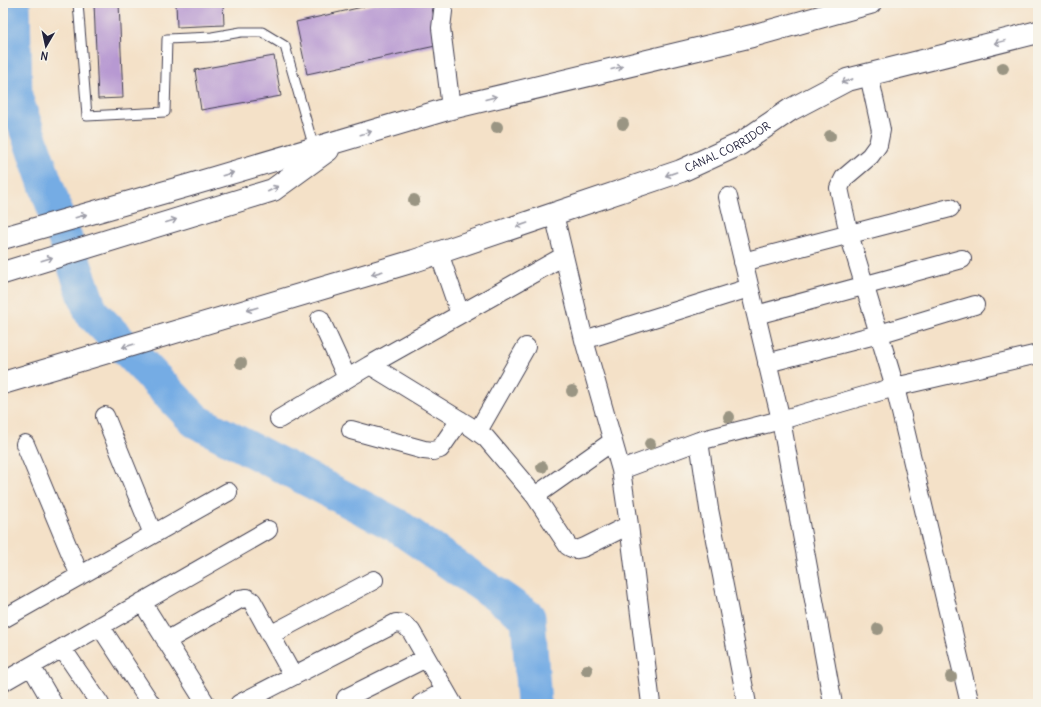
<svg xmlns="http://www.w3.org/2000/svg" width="1041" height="707" font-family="Delius,sans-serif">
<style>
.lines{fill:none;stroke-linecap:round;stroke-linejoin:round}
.river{stroke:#75ace4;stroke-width:35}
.building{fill:#b799d2}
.lane-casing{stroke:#423f50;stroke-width:11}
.street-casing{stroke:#423f50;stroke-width:20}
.secondary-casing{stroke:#423f50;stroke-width:24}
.lane{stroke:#fff;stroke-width:9}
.street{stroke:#fff;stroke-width:18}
.secondary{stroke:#fff;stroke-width:22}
.tree{fill:#9a9583}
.oneway{stroke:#9c9ca7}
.labels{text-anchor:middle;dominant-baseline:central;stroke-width:3;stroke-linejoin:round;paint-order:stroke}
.street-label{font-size:11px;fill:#22223b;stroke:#f7f3e8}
</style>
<rect width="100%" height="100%" fill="#f7f3e8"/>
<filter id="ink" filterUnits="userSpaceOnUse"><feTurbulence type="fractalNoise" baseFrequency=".025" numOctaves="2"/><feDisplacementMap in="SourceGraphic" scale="8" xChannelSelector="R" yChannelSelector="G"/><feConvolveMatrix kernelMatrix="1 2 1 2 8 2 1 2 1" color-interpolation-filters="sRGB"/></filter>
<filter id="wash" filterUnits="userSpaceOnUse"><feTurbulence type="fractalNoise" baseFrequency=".012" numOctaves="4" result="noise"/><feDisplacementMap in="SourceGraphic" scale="16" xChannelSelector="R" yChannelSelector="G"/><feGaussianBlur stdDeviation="0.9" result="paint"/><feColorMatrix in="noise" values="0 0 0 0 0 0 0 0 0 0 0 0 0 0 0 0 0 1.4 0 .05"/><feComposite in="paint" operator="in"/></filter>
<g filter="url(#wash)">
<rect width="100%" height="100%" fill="#f4e1c8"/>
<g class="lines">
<!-- river -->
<path class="river" d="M 13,3 L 15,97 L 91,312 L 196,421 L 396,525 L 528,617 L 534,704"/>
</g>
<g id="blocks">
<!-- building -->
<path class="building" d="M 94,3 L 119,3 L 123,98 L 98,99 Z
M 176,3 L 223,3 L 224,25 L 177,27 Z
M 380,3 L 431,3 L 440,45 L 307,74 L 296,22 Z
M 274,56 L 281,96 L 201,110 L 195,70 Z"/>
</g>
</g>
<g filter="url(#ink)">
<use href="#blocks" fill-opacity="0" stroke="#423f50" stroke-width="1"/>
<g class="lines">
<defs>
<path id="lane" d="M 78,3 L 87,116 L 165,112 L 167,39 L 212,37 L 241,32 L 262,32 L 285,46 L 314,148"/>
<path id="street" d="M 444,3 L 441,28 L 451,108
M 869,75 L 881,130 L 878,145 L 870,156 L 844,178 L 839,188 L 849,234 L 895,387 L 970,704
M 728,197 L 781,420 L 833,704
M 554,214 L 584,340 L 621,470 L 629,525 L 651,704
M 439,253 L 460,314
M 743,262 L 950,208
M 756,315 L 962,259
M 320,319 L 347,378
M 584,340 L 749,288
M 767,363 L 879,334 L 975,305
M 370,365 L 471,427 L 486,438 L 535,496 L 568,546 C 574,550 578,550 585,547 L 629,525
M 105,416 L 153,534
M 279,419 L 370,365 L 564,256
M 351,430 L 424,450 L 433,451 L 440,449 L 460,420
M 478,431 L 526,347
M 699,441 L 709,509 L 747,704
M 25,444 L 80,576
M 621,470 L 699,441 L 781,420 L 895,387 L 1038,354
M 535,496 L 613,441
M 142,602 L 206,704
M 3,619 L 228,492
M 100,626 L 151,704
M 270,635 L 374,580
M 166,641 L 240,599 L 247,598 L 252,601 L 293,676
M 62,648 L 100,704
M 31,666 L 53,704
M 3,682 L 268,530
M 346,698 L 426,658
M 239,704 L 396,623 L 403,624 L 411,631 L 453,704
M 421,704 L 445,691"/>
<g id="secondary">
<path d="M 3,238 L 190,185 L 451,108 L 752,36 L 870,3"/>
<path d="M 3,273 L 273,190 L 328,150"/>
<path id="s1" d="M 3,383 L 414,261 L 681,171 L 740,144 L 790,110 L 847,80 L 1038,32"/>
</g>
</defs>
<!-- lane casing -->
<use href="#lane" class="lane-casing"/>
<!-- street casing -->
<use href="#street" class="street-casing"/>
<!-- secondary casing -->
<use href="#secondary" class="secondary-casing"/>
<!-- lane -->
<use href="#lane" class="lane"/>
<!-- street -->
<use href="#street" class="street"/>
<!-- secondary -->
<use href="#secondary" class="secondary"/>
</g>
<!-- trees -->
<g class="tree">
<circle cx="1003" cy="68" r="6"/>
<circle cx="623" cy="124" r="6"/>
<circle cx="497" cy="127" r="6"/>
<circle cx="830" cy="136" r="6"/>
<circle cx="414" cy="200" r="6"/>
<circle cx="241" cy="363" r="6"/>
<circle cx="572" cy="391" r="6"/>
<circle cx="729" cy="417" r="6"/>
<circle cx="650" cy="444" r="6"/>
<circle cx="542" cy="467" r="6"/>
<circle cx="878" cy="629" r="6"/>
<circle cx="587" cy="670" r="6"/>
<circle cx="951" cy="677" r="6"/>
</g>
<!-- one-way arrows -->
<defs><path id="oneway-shaft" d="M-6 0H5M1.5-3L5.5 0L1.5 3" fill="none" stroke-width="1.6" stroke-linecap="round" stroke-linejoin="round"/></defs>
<g class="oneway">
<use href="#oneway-shaft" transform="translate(1000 42) rotate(166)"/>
<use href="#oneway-shaft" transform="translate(617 68) rotate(-14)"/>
<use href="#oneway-shaft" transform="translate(847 81) rotate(160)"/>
<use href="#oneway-shaft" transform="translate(491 98) rotate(-14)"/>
<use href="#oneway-shaft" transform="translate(366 133) rotate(-17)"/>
<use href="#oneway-shaft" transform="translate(228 174) rotate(-16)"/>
<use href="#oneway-shaft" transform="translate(671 174) rotate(161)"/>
<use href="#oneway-shaft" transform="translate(273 189) rotate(-27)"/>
<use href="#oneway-shaft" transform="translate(81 216) rotate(-16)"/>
<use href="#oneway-shaft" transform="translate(171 221) rotate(-17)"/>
<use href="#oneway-shaft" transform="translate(522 225) rotate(161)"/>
<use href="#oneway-shaft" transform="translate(47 259) rotate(-17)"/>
<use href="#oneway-shaft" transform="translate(377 273) rotate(164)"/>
<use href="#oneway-shaft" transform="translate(252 309) rotate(164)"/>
<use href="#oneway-shaft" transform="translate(128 346) rotate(164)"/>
</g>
</g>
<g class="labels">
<!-- street labels -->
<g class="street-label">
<text stroke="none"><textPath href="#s1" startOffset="763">CANAL CORRIDOR</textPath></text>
</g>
</g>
<!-- margin -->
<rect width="1041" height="707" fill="none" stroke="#f7f3e8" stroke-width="16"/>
<!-- north arrow -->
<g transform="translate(46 46) rotate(189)" stroke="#f7f3e8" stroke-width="3" paint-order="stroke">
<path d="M0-3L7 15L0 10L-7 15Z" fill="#22223b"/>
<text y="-6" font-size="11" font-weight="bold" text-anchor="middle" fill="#22223b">N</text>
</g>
</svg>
